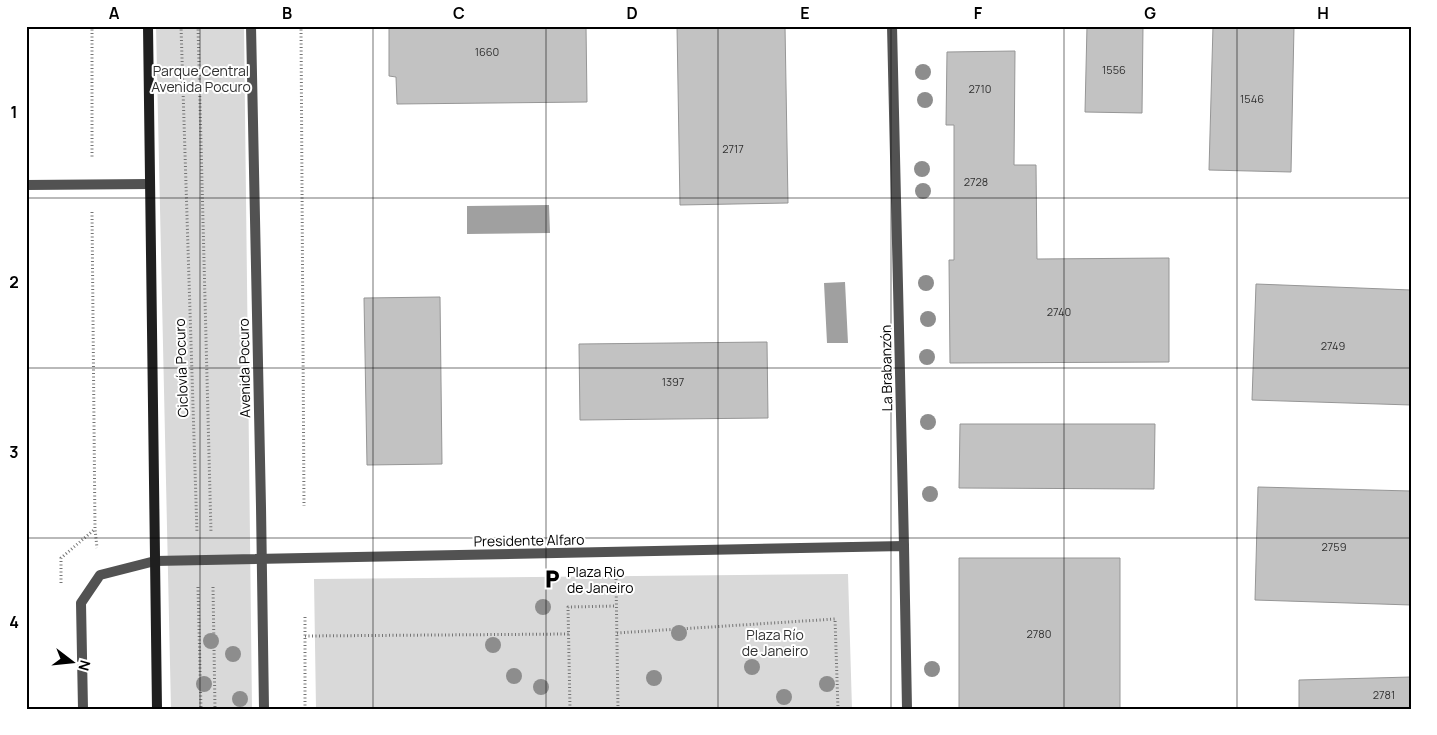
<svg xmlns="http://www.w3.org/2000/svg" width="1437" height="735" font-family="Manrope,sans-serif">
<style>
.green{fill:#d9d9d9}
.water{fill:#a0a0a0}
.building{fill:#c2c2c2;stroke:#969696}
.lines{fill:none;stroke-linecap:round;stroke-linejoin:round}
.path{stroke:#747474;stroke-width:3;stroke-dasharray:1 2.5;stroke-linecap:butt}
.service{stroke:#525252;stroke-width:10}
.minor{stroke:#525252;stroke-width:10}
.tertiary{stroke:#525252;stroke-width:10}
.secondary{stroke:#1f1f1f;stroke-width:10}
.tree{fill:#8d8d8d}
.grid{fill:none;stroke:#000;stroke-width:1;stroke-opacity:0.55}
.labels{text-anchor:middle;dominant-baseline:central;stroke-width:4;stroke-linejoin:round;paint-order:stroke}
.number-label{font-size:11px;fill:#303030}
.park-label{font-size:14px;fill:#303030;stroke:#fff}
.street-label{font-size:14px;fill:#000;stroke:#fff}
.poi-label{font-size:14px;fill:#000;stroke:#fff;text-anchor:start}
.neatline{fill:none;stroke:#000;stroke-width:2}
.grid-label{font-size:16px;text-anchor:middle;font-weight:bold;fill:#000}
</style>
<rect width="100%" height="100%" fill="#fff"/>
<!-- green -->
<path class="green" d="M 156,26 L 244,26 L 252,709 L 171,709 Z
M 848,574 L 852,709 L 316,709 L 314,579 Z"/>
<!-- water -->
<path class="water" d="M 549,205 L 550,233 L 467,234 L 467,206 Z
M 845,282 L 848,343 L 827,343 L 824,283 Z"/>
<!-- building -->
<path class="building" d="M 389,26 L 586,26 L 587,102 L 397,104 L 396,77 L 389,76 Z
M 677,26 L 785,26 L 788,203 L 680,205 Z
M 1087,26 L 1143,26 L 1142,113 L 1085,112 Z
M 1213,26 L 1294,26 L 1291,172 L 1209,170 Z
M 1015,51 L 1014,165 L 1036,165 L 1037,259 L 1169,258 L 1169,362 L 950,363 L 949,260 L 954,260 L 954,125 L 946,125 L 947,52 Z
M 1256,284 L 1411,290 L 1411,405 L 1252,400 Z
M 440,297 L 442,464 L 367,465 L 364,298 Z
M 767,342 L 768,418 L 580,420 L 579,344 Z
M 960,424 L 1155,424 L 1154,489 L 959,488 Z
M 1258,487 L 1411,491 L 1411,605 L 1255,600 Z
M 959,558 L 1120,558 L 1120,709 L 959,709 Z
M 1411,677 L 1411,709 L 1299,709 L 1299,680 Z"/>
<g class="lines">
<!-- path -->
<path class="path" d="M 92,26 L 92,158
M 181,26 L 197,533
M 198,26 L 211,533
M 301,26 L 304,506
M 92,212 L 95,529 L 97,548
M 616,579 L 618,709
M 61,583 L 61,558 L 95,529
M 198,587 L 201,709
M 213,587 L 215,709
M 305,617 L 305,709
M 617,633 L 835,619 L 838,709
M 305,636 L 569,634
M 570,709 L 568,607 L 616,606"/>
<!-- service -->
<path class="service" d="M 26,185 L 150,184
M 83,709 L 81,603 L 100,575 L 155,561"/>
<!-- minor -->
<path class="minor" d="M 251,26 L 261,507 L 264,709
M 892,26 L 904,546"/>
<!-- tertiary -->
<path class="tertiary" d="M 155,561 L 904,546 L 907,709"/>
<!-- secondary -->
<path class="secondary" d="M 148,26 L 157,709"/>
</g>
<!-- trees -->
<g class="tree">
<circle cx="923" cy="72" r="8"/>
<circle cx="925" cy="100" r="8"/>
<circle cx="922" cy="169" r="8"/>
<circle cx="923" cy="191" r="8"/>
<circle cx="926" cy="283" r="8"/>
<circle cx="928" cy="319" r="8"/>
<circle cx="927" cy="357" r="8"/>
<circle cx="928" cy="422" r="8"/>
<circle cx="930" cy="494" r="8"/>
<circle cx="543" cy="607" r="8"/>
<circle cx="679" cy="633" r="8"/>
<circle cx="211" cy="641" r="8"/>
<circle cx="493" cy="645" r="8"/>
<circle cx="233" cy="654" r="8"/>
<circle cx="752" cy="667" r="8"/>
<circle cx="932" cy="669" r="8"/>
<circle cx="514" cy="676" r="8"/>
<circle cx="654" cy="678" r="8"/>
<circle cx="204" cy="684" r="8"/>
<circle cx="827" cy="684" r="8"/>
<circle cx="541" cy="687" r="8"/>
<circle cx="784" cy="697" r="8"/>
<circle cx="240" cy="699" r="8"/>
</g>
<!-- grid -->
<path class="grid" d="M 200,26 L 200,709M 373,26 L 373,709M 546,26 L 546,709M 718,26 L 718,709M 891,26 L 891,709M 1064,26 L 1064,709M 1237,26 L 1237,709M 26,198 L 1411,198M 26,368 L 1411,368M 26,538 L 1411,538"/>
<!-- icons -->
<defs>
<symbol id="parking-bare" viewBox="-9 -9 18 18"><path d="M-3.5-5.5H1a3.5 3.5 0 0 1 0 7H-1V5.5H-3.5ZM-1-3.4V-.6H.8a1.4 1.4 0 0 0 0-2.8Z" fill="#000" stroke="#fff" stroke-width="2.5" paint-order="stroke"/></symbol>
</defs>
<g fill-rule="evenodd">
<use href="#parking-bare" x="538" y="565" width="28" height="28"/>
</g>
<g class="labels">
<!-- number labels -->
<g class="number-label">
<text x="487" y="51">1660</text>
<text x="1114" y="69">1556</text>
<text x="980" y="88">2710</text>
<text x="1252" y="98">1546</text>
<text x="733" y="148">2717</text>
<text x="976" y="181">2728</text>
<text x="1059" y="311">2740</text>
<text x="1333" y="345">2749</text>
<text x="673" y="381">1397</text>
<text x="1334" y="546">2759</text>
<text x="1039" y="633">2780</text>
<text x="1384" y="694">2781</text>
</g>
<!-- park labels -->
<g class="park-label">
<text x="201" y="70">Parque Central<tspan x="201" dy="16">Avenida Pocuro</tspan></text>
<text x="775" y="634">Plaza Río<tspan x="775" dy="16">de Janeiro</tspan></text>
</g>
<!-- street labels -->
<g class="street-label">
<text transform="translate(181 368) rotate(-92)">Ciclovía Pocuro</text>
<text transform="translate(244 368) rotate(-91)">Avenida Pocuro</text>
<text transform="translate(886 368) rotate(-91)">La Brabanzón</text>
<text transform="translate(529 540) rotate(-1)">Presidente Alfaro</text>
</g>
<!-- poi labels -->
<g class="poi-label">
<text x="567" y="571">Plaza Rio<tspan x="567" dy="16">de Janeiro</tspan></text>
</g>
</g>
<!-- border -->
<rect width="1437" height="735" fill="none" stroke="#ffffff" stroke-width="55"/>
<!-- north arrow -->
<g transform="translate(72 662) rotate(106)" stroke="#ffffff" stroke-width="4" paint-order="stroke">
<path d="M0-4L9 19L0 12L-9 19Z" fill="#000000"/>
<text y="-8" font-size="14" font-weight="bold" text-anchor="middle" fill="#000000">N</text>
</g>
<rect x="28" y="28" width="1382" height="680" class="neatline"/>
<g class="grid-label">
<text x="114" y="19">A</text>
<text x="287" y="19">B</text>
<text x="459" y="19">C</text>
<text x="632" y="19">D</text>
<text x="805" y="19">E</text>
<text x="978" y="19">F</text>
<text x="1150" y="19">G</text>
<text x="1323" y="19">H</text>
<text x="14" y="118">1</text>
<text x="14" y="288">2</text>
<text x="14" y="458">3</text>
<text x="14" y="628">4</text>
</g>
</svg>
